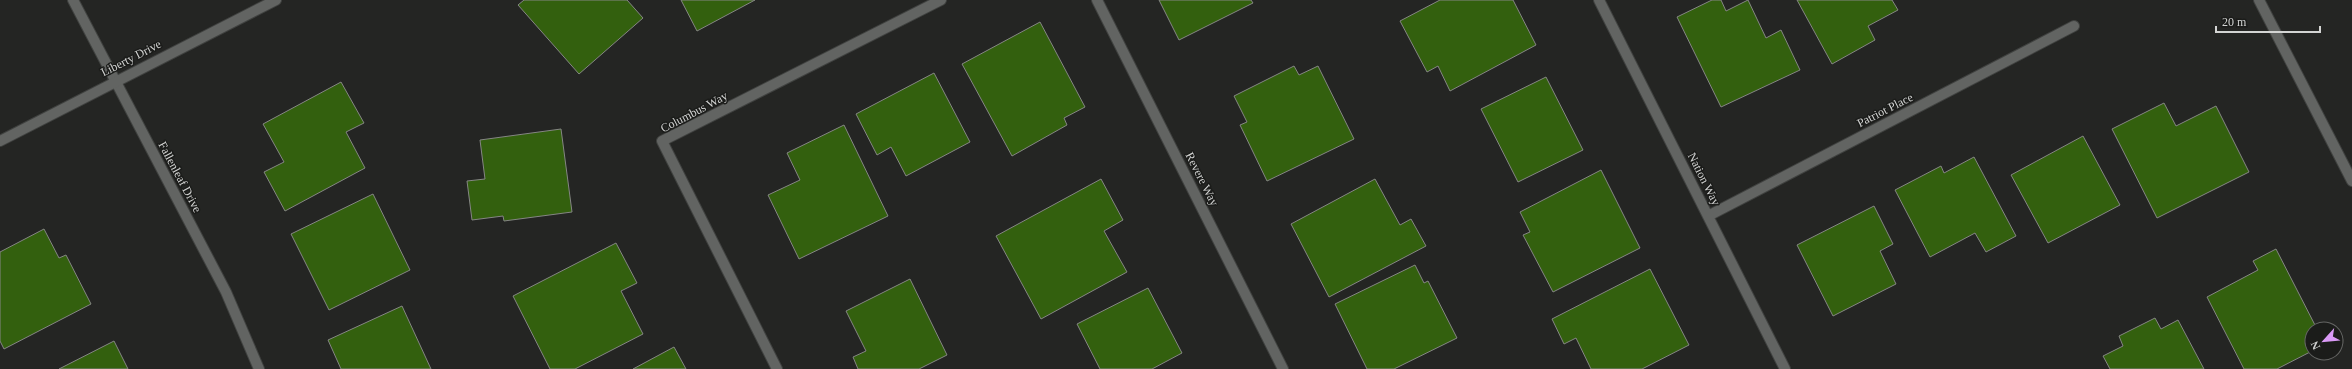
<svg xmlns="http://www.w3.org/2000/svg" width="2352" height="369" font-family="'Times New Roman',serif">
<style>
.building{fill:#33600e;stroke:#858684}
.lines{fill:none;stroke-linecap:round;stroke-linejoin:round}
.minor-casing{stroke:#404240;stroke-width:12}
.tertiary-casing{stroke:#404240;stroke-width:12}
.secondary-casing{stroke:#404240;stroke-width:12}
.minor{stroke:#626462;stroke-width:10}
.tertiary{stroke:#626462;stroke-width:10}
.secondary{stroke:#626462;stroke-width:10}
.labels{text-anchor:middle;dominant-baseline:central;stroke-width:3;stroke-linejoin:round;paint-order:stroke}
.street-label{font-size:12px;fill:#d3d4d3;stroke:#1b1c1a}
</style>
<rect width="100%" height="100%" fill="#242523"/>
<!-- building -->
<path class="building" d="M 524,0 L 627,0 L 643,18 L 579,74 L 518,5 Z
M 681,0 L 755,0 L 697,31 Z
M 1159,0 L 1251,0 L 1253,3 L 1179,40 Z
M 1440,0 L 1513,0 L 1536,45 L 1450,91 L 1438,66 L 1427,72 L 1400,21 Z
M 1712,0 L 1721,0 L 1726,11 L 1748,0 L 1766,38 L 1781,30 L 1800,70 L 1721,107 L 1677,17 Z
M 1797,0 L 1892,0 L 1898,10 L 1868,26 L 1875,40 L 1832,64 Z
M 1040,22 L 1085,107 L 1064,118 L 1067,125 L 1012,156 L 962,64 Z
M 1294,66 L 1299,75 L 1318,66 L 1354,139 L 1267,181 L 1240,125 L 1247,122 L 1234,96 Z
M 934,73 L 970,142 L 906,176 L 891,147 L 877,155 L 856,114 Z
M 1546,77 L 1583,150 L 1518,182 L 1481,109 Z
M 341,82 L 364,123 L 346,132 L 365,168 L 285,211 L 264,172 L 284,162 L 263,124 Z
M 2164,103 L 2176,126 L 2216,106 L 2249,172 L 2157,218 L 2112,129 Z
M 844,125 L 888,216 L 799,259 L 768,195 L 800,180 L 787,153 Z
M 561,129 L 572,212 L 504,221 L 503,216 L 472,220 L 467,181 L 485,179 L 480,140 Z
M 2083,136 L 2120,205 L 2048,243 L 2011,175 Z
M 1974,157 L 2016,236 L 1986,252 L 1975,233 L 1930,257 L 1895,190 L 1941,166 L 1944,173 Z
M 1601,170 L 1640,248 L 1553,292 L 1523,235 L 1530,232 L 1520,212 Z
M 1101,179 L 1123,220 L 1104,231 L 1127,272 L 1041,319 L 996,236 Z
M 1375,179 L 1400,225 L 1411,219 L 1426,246 L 1329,297 L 1291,224 Z
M 373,194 L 410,270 L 329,310 L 291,234 Z
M 1874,206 L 1893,244 L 1880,251 L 1896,284 L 1833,316 L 1797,245 Z
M 44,229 L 59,258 L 66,255 L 91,304 L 4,349 L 0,341 L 0,252 Z
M 616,243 L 637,283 L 621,291 L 643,334 L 575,369 L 550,369 L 513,296 Z
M 2276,249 L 2317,329 L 2312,329 L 2312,351 L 2277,369 L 2244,369 L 2207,297 L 2258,270 L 2253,261 Z
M 1415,265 L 1424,283 L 1428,281 L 1457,338 L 1394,369 L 1367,369 L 1335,304 Z
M 1650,269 L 1689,345 L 1642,369 L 1591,369 L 1576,338 L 1564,344 L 1552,319 Z
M 910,279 L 947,355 L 919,369 L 858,369 L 853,357 L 866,351 L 846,311 Z
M 1148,288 L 1182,353 L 1152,369 L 1100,369 L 1077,324 Z
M 402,306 L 431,369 L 341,369 L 328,340 Z
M 2155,318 L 2161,329 L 2178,320 L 2204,369 L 2110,369 L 2103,356 L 2123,346 L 2119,336 Z
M 114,341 L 128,369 L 59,369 Z
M 674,347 L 686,369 L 633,369 Z"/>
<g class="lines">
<defs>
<path id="minor" d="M 73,0 L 226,292 L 259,369
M 1097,0 L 1283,369
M 1599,0 L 1785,369
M 1708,216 L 2074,26
M 777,369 L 662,141 L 941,0"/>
<path id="tertiary" d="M 0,141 L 276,0"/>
<path id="secondary" d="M 2259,0 L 2352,181"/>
</defs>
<!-- minor casing -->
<use href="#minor" class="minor-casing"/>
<!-- tertiary casing -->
<use href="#tertiary" class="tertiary-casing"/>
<!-- secondary casing -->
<use href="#secondary" class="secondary-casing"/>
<!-- minor -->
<use href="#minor" class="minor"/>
<!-- tertiary -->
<use href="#tertiary" class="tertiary"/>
<!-- secondary -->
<use href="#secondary" class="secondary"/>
</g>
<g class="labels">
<!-- street labels -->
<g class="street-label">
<text transform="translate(131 58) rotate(-27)">Liberty Drive</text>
<text transform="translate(1885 110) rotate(-27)">Patriot Place</text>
<text transform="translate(694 112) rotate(-28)">Columbus Way</text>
<text transform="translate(180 177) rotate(62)">Fallenleaf Drive</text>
<text transform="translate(1202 179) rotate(63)">Revere Way</text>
<text transform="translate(1704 179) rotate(63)">Nation Way</text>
</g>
</g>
<!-- north arrow -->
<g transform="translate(2324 341) rotate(243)"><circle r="19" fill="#1b1c1a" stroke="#656664"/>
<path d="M0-3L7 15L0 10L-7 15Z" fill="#da9af6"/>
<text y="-6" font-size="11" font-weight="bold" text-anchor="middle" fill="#d3d4d3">N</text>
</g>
<!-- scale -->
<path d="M2216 26v6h104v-6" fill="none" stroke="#d3d4d3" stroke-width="2"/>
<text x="2222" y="26" font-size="12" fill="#d3d4d3" stroke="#1b1c1a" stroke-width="3" paint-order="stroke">20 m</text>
</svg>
